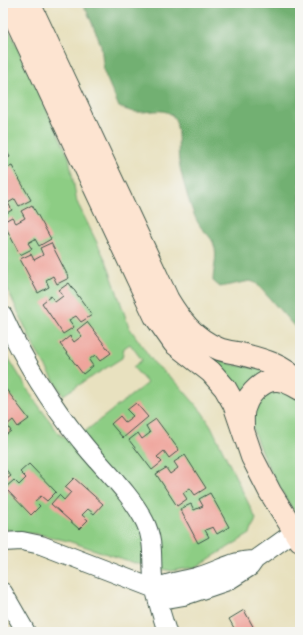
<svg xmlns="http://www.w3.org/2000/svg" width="303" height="635" font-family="'Old Standard TT',serif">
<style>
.green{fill:#8dcd84;stroke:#56855c}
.forest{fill:#72b072;stroke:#487653}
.building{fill:#efa59c}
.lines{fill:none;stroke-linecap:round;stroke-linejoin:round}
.minor-casing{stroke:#3d5649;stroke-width:20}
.secondary-casing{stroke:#3d5649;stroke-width:24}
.minor{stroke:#fff;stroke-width:18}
.secondary{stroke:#fde4d1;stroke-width:22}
</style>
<rect width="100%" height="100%" fill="#f6f6f2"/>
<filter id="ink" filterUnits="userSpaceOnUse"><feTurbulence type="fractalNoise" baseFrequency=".025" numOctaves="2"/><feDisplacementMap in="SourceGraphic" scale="8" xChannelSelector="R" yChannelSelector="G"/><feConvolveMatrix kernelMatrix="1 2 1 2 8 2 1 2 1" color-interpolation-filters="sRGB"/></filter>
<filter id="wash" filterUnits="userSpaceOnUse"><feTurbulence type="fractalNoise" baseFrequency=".012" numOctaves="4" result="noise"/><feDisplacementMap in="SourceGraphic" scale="16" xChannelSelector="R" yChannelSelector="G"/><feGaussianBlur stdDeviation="0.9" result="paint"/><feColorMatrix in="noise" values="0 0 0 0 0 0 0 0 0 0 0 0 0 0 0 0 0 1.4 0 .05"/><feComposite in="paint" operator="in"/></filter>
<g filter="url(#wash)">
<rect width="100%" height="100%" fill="#e8e1bf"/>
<!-- green -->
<path class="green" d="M 3,17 L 69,157 L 77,202 L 107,263 L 129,327 L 154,363 L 178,384 L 202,412 L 211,426 L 256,519 L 250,534 L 196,567 L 172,571 L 138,564 L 68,541 L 38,534 L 14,532 L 3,528 L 3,349 L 33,398 L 60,435 L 68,438 L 83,433 L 147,383 L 133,367 L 142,360 L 130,344 L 124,348 L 122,358 L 63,395 L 35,349 L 3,279 Z
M 207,354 L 234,365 L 268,370 L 241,396 L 217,363 Z
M 278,388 L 300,400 L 300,521 C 287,501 250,441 252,418 C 252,409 257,402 262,393 Z"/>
<!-- forest -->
<path class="forest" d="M 81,3 L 300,3 L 300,333 L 256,283 L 250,281 L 220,287 L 213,281 C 213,269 218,257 214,245 C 212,237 204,232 200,226 C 191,213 182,178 179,162 C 177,151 181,123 172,115 C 163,107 148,113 137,112 C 131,112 125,109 119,107 L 104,72 L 101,45 L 87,11 Z"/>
<g id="blocks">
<!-- building -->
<path class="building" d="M 3,145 L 10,157 L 3,161 Z
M 12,166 L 31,200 L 19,206 L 15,199 L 8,203 L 12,210 L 3,215 L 3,179 L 4,178 L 3,170 Z
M 32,205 L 51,239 L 39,246 L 35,239 L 28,243 L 32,249 L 20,255 L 3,222 L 12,217 L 16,223 L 25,218 L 21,211 Z
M 51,243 L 69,278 L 57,284 L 53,276 L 46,280 L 49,287 L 38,293 L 20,259 L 31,254 L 34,260 L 43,255 L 40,248 Z
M 69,283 L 92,315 L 81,322 L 76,316 L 69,320 L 74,327 L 63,334 L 42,303 L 51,296 L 55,302 L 63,296 L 59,290 Z
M 87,322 L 111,353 L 100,361 L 95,355 L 89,360 L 93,366 L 83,374 L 60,344 L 70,336 L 74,342 L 82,336 L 77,330 Z
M 5,388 L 29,419 L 18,427 L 13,420 L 7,425 L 11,431 L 3,437 L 3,389 Z
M 136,403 L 148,417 L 123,438 L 111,424 L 120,416 L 125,422 L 133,416 L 127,410 Z
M 156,419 L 179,450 L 169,458 L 164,451 L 157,457 L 162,462 L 152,470 L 129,440 L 138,433 L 142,439 L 150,433 L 146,426 Z
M 185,455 L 206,488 L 195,495 L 190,488 L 183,493 L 187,499 L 177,506 L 156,474 L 166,468 L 170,474 L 178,468 L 174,462 Z
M 29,464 L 56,492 L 47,501 L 41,496 L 35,501 L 40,506 L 31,515 L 5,488 L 14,480 L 19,485 L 26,478 L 20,472 Z
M 3,466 L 11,476 L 3,482 Z
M 74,478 L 103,504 L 94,514 L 88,509 L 82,515 L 88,520 L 79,529 L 51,504 L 59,495 L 64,500 L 71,492 L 65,487 Z
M 210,493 L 229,527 L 217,534 L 213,527 L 205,530 L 209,537 L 198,543 L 180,509 L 191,504 L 194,510 L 203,506 L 199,499 Z
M 244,610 L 256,632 L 226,632 L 234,628 L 229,619 Z"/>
</g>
</g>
<g filter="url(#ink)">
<use href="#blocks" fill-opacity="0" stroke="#3d5649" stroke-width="1"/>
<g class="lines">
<defs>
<path id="minor" d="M 3,315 C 24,361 49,402 81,441 C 102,468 130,492 145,522 C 156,544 150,564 154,585 C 157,601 162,616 167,632
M 3,542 L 22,541 L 41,545 L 155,589 C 169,581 183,581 199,576 C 218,571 235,559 255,560
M 3,592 L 26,632
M 157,598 L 167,599 L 184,596 L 228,581 L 250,567 L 255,560 L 294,532"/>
<path id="secondary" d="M 8,3 L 155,316 L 174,343 L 211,372 L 225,388 L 234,404 L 252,457 L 270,492 L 300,540
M 29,3 L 168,300 C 180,320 194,338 217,348 C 223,351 231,352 237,353 C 261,359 283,364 300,383
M 243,428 C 243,421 242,412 245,406 C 249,394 263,379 277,380 C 285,380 293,385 300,389"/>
</defs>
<!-- minor casing -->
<use href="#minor" class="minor-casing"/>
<!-- secondary casing -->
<use href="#secondary" class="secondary-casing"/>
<!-- minor -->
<use href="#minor" class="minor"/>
<!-- secondary -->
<use href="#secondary" class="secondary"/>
</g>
</g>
<!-- margin -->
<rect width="303" height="635" fill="none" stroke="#f6f6f2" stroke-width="16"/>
</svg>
